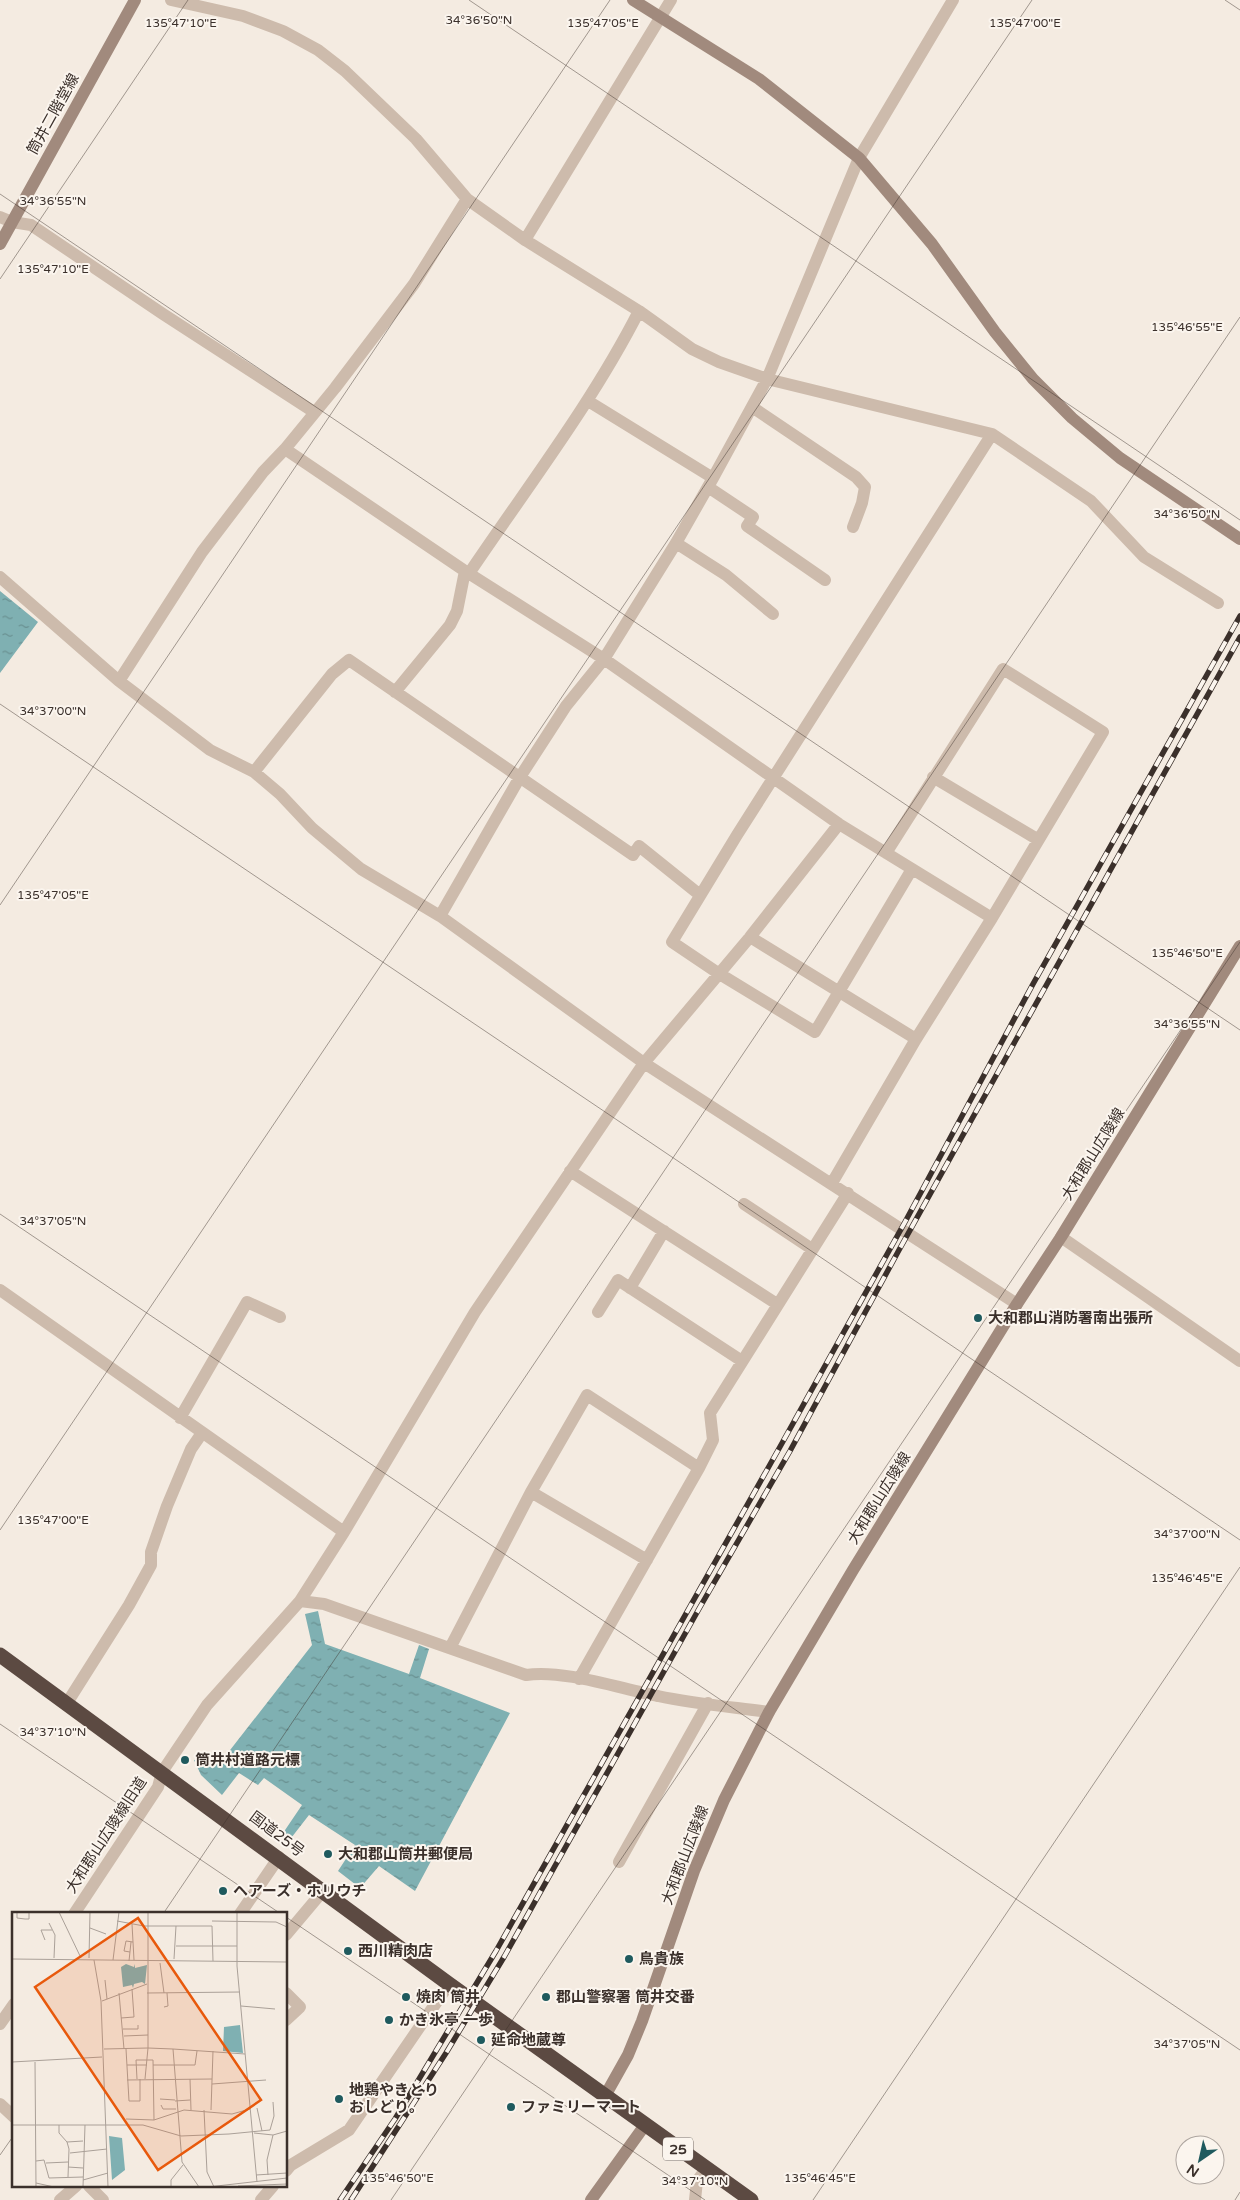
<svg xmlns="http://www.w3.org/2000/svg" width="1240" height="2200" font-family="'Varela Round','Noto Sans JP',sans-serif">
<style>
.water{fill:url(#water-ripples)}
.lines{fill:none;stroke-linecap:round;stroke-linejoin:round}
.street{stroke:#cdbbac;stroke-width:12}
.secondary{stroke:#a18a7d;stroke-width:12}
.highway{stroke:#5c4a42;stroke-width:15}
.rail-casing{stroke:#3b302b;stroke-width:5.5}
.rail{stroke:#fbf5ee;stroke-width:4;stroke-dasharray:11;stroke-linecap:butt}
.ticks{fill:none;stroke:#3b302b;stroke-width:1;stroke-opacity:0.45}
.poi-dot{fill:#1f5a5e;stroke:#fbf5ee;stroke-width:2}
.labels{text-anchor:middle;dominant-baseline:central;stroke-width:4;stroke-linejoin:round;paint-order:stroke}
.shield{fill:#fbf5ee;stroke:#756b66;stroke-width:1}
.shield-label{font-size:14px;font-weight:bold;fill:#3b302b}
.street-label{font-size:15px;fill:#3b302b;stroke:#fbf5ee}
.poi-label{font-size:15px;font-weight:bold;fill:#3b302b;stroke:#fbf5ee;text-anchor:start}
.inset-road{fill:none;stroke:#aaa098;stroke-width:1}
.view{fill:#e8590c;fill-opacity:0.15;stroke:#e8590c;stroke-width:2.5}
.inset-edge{fill:none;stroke:#3b302b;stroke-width:2.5}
.ticks-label{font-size:12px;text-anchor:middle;fill:#3b302b;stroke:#fbf5ee;stroke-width:4;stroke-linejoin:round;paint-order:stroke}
</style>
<defs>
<pattern id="water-ripples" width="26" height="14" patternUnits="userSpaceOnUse" patternTransform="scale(1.25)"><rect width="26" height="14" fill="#7fb0b2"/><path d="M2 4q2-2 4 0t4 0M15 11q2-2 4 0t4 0" fill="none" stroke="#699091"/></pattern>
</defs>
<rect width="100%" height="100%" fill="#f4ebe1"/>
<!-- water -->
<path class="water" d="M 0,591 L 38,622 L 0,673 Z
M 318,1611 L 325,1644 L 409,1674 L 419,1645 L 429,1649 L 420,1678 L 510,1713 L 415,1891 L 379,1866 L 360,1888 L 338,1871 L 355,1845 L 309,1815 L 288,1842 L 281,1836 L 302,1805 L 264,1778 L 258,1785 L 239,1773 L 222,1795 L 201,1775 L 194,1760 L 227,1754 L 312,1645 L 305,1614 Z"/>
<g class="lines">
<!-- street -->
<path class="street" d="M 171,0 L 243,16 L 283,31 L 318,50 L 345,71 L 416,139 L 467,199 L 525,240 L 639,311 L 692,349 L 719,362 L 767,379 L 992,434 L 1091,501 L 1144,557 L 1218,603
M 0,217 L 12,222 L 31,225 L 163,314 L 314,412
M 525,240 L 671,0
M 588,401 L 713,478
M 752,407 L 856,477 L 865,487 L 862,503 L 853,527
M 285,449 L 465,571 L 604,659 L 839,824 L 992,918
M 708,487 L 753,517 L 747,526 L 825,580
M 676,543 L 726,575 L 773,614
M 470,572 C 528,486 592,403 639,311
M 0,577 L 119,681 L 210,750 L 254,772 L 280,794 L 312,828 L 361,869 L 440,916
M 119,681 L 202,552 L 263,472 L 285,449 L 335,388 L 414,284 L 467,199
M 395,692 L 450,625 L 457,611 L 465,571
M 254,772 L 332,674 L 349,660 L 633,855 L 639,846 L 700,895
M 933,777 L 1037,839
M 839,824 L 750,937 L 644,1063 L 1017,1304
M 912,869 L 815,1032 L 718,973 L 672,942 L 737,835 L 992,434
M 750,937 L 916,1039
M 570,1171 L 777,1304
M 832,1183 L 916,1039 L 992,918 L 1103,732 L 1003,669 L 886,853
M 744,1204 L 812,1249
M 1061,1237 L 1240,1361
M 630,1288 L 664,1231
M 0,1290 L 344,1532
M 598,1312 L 618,1280 L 742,1361
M 180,1418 L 247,1302 L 280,1317
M 531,1492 L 647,1560
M 300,1601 L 324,1604 L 526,1675 C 563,1669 621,1689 658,1696 C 695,1704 732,1707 769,1712
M 450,1648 L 531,1492 L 587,1395 L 699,1468
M 579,1679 L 699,1468 L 713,1440 L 710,1413 L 848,1193
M 67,1703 L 129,1605 L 151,1565 L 151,1552 L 167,1506 L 191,1449 L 202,1433
M 619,1862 L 708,1703
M 74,1914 L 158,1787 L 162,1772 L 207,1705 L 300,1601 L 344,1532 L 475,1312 L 644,1063 L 440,916 L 520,777 L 566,706 L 604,659 L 676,543 L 713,478 L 767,379 L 859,158 L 953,0
M 240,1914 L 279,1857
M 286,1935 L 323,1891
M 286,1993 L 300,2007 L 286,2020
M 0,2024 L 14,2004
M 0,2104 L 14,2117
M 286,2171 L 291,2165 L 349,2130 L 449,1984
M 89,2186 L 103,2200
M 60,2200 L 76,2186
M 261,2200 L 273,2186
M 695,2200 L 697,2181 L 706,2169"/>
<!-- secondary -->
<path class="secondary" d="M 633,0 L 759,79 L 859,158 L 932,244 L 995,332 L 1033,379 L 1072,418 L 1120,458 L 1240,539
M 0,244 L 135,0
M 605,2096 L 628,2055 L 642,2021 L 694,1871 L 724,1800 L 769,1712 L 853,1570 L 1017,1304 L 1061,1237 L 1240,946
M 591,2200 L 645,2125"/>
<!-- highway -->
<path class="highway" d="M 0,1655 L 449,1984 L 751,2200"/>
<defs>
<path id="rail" d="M 340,2200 L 395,2119 L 496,1951 L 781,1445 L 905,1222 L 1033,984 L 1240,616
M 351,2200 L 446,2053 L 504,1957 L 700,1607 L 790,1451 L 899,1250 L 1240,637"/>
</defs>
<!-- rail casing -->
<use href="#rail" class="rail-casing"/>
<!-- rail -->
<use href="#rail" class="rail"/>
</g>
<!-- ticks -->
<path class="ticks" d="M 469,0 L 1240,520M 1225,0 L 1240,10M 0,194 L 1240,1030M 0,279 L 188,0M 0,704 L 1240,1540M 0,905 L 610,0M 0,1214 L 1240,2050M 0,1530 L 1032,0M 0,1724 L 281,1914M 163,1914 L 1240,317M 286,1917 L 705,2200M 0,2155 L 14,2135M 391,2200 L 1240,942M 813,2200 L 1240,1567M 1235,2200 L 1240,2192"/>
<!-- markers -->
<g class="poi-dot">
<circle cx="978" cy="1318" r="5"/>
<circle cx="185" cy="1760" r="5"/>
<circle cx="328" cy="1854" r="5"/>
<circle cx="223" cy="1891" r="5"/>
<circle cx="348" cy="1951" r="5"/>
<circle cx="629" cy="1959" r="5"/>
<circle cx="406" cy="1997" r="5"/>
<circle cx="546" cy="1997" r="5"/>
<circle cx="389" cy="2020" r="5"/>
<circle cx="481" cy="2040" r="5"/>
<circle cx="339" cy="2099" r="5"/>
<circle cx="511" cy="2107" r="5"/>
</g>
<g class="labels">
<!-- shield labels -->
<rect class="shield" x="663" y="2137.5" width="30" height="23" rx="4"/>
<g class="shield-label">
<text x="678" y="2149">25</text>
</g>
<!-- street labels -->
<g class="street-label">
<text transform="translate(53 114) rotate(-61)">筒井二階堂線</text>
<text transform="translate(1093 1154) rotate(-58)">大和郡山広陵線</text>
<text transform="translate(879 1498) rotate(-58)">大和郡山広陵線</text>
<text transform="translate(277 1834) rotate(37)">国道25号</text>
<text transform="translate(106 1835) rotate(-57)">大和郡山広陵線旧道</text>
<text transform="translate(685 1855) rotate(-69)">大和郡山広陵線</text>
</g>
<!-- poi labels -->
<g class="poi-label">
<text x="988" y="1318">大和郡山消防署南出張所</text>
<text x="195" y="1760">筒井村道路元標</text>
<text x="338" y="1854">大和郡山筒井郵便局</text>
<text x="233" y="1891">ヘアーズ・ホリウチ</text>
<text x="358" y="1951">西川精肉店</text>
<text x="639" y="1959">鳥貴族</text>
<text x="416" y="1997">焼肉 筒井</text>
<text x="556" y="1997">郡山警察署 筒井交番</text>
<text x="399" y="2020">かき氷亭 一歩</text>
<text x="491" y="2040">延命地蔵尊</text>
<text x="349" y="2090">地鶏やきとり<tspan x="349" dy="17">おしどり。</tspan></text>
<text x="521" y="2107">ファミリーマート</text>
</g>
</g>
<!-- overview -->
<g transform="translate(12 1912)">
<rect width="275" height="275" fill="#f4ebe1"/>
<path d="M 114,52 L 122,55 L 123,52 L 123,56 L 135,53 L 133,72 L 130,70 L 122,72 L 121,76 L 120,73 L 111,75 L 109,55 ZM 228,113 L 231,141 L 211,139 L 212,115 ZM 97,224 L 110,226 L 113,258 L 100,268 Z" fill="#7fb0b2"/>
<path class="inset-road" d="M 5,0 L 5,6 L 13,7 L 17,7 L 17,0M 47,0 L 69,46M 136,0 L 136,136 L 161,137 L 170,250 L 187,275M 225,0 L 225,54 L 245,270M 105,9 L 132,14 L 200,14M 200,9 L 264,10 L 275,15M 37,11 L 43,23 L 42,46M 120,12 L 122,48M 200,14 L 201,49M 78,16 L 94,22M 33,28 L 29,18 L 40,18M 164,34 L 225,34M 118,40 L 112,39 L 114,29 L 121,30M 77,46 L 78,0M 0,47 L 275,50M 162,47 L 164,14M 82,48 L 89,89 L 96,275M 101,48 L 107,0M 117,49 L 119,30M 148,51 L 152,81M 93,68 L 95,87M 107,81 L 112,137M 135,81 L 228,80M 90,89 L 135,72M 229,94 L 263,97M 152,95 L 156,94 L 155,81M 109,106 L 122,105 L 120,77M 111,117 L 126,117 L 126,113M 112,124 L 136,123M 92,137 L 136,136 L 133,167M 114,137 L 117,189 L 128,189 L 128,167M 161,137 L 233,142M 0,150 L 90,145M 23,150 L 24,275M 115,153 L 135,153M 141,153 L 183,153 L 185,139M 125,167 L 124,148 L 141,148 L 142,208M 178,167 L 179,198M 115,168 L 200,167M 200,172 L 254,168M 148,187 L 163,188M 163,189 L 178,188M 149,193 L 151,197 L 164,197M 245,196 L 250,219M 192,198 L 195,260 L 202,275M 199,198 L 201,139M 114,207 L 142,208 L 172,198 L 220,202 L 238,197M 0,213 L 131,213 L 169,224 L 217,222 L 258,218 L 262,204 L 261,190M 47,213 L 47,221 L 55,230 L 57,237 L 56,265M 242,221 L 261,223M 55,230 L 71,229M 58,241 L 95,237M 24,249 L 32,248 L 37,266 L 71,265M 34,251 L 56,250M 56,255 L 71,256M 244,263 L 275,261M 256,263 L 255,248 L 261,223 L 275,219M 71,268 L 96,261M 24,271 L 42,275M 226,274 L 275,272M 71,275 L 73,213M 159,275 L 159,268 L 171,253M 196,275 L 275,266"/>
<path class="view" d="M 126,6 L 249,188 L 146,258 L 23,75 Z"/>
<rect width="275" height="275" class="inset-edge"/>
</g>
<g class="ticks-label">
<text x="479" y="24">34°36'50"N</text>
<text x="181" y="27">135°47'10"E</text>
<text x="603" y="27">135°47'05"E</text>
<text x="1025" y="27">135°47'00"E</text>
<text x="53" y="205">34°36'55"N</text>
<text x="53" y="273">135°47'10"E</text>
<text x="1187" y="331">135°46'55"E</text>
<text x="1187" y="518">34°36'50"N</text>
<text x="53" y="715">34°37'00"N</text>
<text x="53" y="899">135°47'05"E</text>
<text x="1187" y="957">135°46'50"E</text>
<text x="1187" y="1028">34°36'55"N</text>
<text x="53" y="1225">34°37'05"N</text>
<text x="53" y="1524">135°47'00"E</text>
<text x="1187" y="1538">34°37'00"N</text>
<text x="1187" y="1582">135°46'45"E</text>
<text x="53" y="1736">34°37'10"N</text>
<text x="1187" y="2048">34°37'05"N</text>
<text x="398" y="2182">135°46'50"E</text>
<text x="820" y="2182">135°46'45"E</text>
<text x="695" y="2185">34°37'10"N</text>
</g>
<!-- north arrow -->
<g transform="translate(1200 2160) rotate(214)"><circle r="24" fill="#fbf5ee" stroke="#aea6a0"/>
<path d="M0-4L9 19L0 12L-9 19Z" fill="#1f5a5e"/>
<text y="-8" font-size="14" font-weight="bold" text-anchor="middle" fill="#3b302b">N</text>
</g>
</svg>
